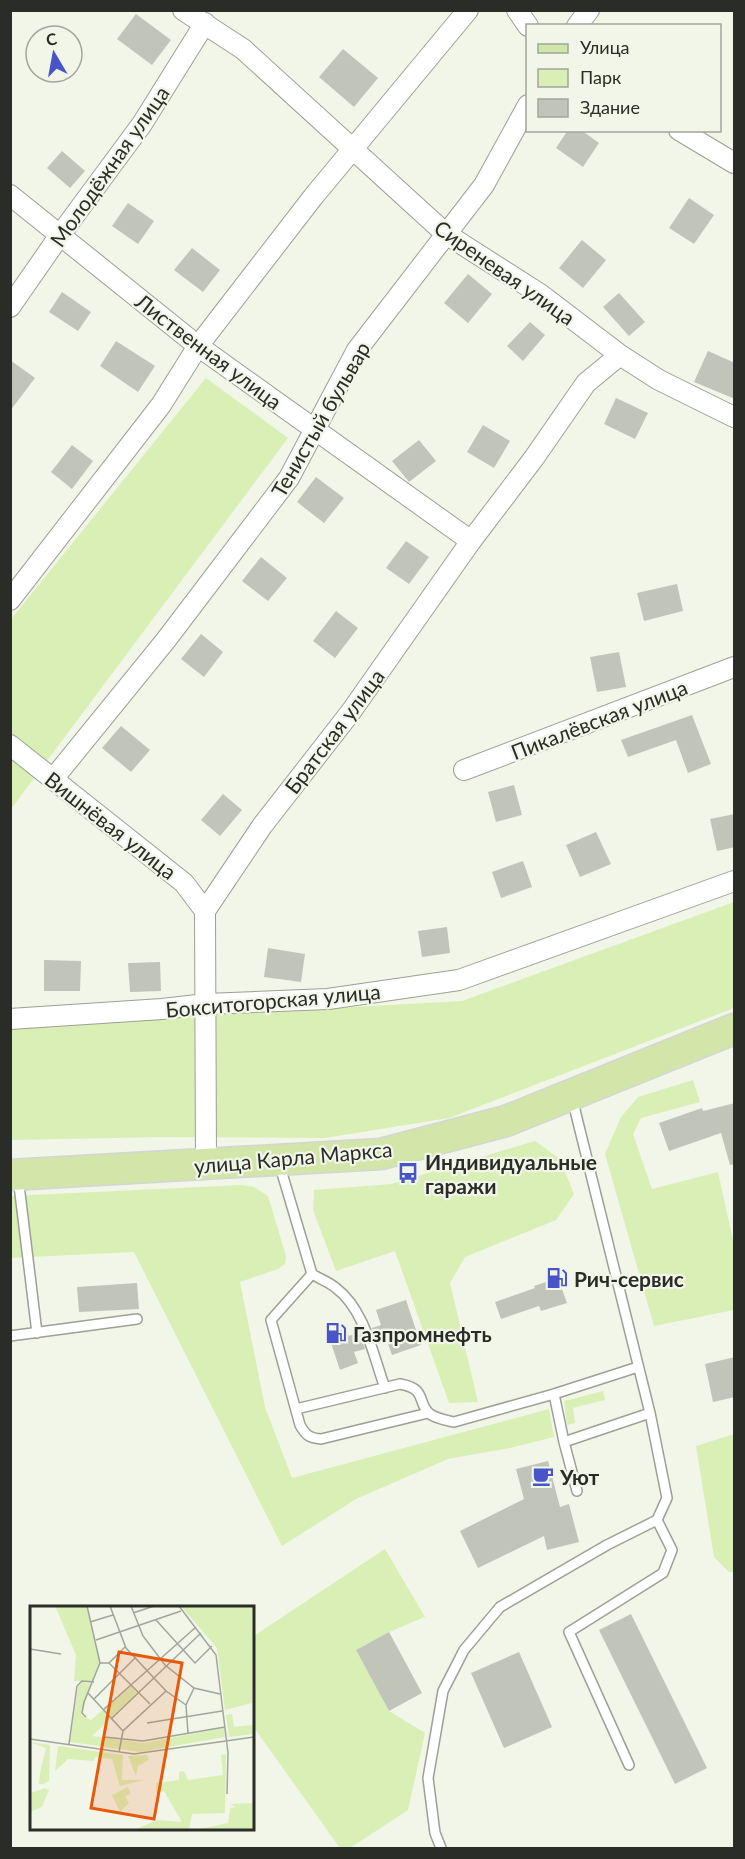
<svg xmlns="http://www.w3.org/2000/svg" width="745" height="1859" font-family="Lato,sans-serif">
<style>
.green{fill:#daefb6}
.building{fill:#c1c5b9}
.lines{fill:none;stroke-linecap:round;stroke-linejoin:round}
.service-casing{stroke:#9ca095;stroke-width:12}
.minor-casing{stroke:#9ca095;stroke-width:22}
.primary-casing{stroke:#d4d5d4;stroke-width:33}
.service{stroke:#fff;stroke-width:9}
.minor{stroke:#fff;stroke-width:20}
.primary{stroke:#d2e6aa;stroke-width:30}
.labels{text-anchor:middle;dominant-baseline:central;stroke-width:4.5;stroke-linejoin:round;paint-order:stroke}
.street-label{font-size:21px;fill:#2a2c27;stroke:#f1f6e9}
.poi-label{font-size:21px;font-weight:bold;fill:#2a2c27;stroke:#f1f6e9;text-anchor:start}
.inset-road{fill:none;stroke:#a1a59b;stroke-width:1.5}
.view{fill:#e8590c;fill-opacity:0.15;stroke:#e8590c;stroke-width:3}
.inset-edge{fill:none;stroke:#2a2c27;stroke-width:3}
</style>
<rect width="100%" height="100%" fill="#f1f6e9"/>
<!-- green -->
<path class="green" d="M 206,378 L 288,438 L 11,809 L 11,619 Z
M 734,902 L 734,1008 L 449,1118 L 325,1138 L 164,1137 L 11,1140 L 11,1026 L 462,1001 Z
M 693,1080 L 700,1102 L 641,1118 L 633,1134 L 652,1189 L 718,1172 L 734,1245 L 734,1310 L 654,1326 L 605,1154 L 621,1117 L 638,1097 Z
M 535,1141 L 560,1159 L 574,1194 L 556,1220 L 465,1257 L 450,1283 L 478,1402 L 449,1403 L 395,1251 L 336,1271 L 313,1210 L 314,1190 L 391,1184 Z
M 242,1185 L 254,1187 L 268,1196 L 286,1256 L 285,1264 L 278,1269 L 240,1282 L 265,1407 L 292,1478 L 549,1409 L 554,1437 L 510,1448 L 448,1459 L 356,1499 L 282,1546 L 134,1252 L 11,1258 L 10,1196 Z
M 603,1391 L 605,1400 L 573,1408 L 575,1423 L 567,1425 L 564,1401 Z
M 734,1434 L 734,1572 L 729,1572 L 714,1557 L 696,1446 Z
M 385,1549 L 425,1617 L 389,1632 L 356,1650 L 389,1711 L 425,1733 L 408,1810 L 350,1848 L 340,1848 L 252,1725 L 252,1637 Z"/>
<!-- building -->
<path class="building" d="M 136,14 L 171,40 L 152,65 L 117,39 Z
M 343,49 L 378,78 L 354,107 L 319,77 Z
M 568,130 L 581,130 L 599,143 L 583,167 L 556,148 Z
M 62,151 L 85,171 L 70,188 L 47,168 Z
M 689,198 L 714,215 L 694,244 L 669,228 Z
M 128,203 L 154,221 L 138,244 L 112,226 Z
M 582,240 L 606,260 L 583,288 L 559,268 Z
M 192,248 L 220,270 L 203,292 L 174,270 Z
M 468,274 L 492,294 L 468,323 L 444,303 Z
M 62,292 L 91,312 L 78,331 L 49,312 Z
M 619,293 L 645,322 L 629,336 L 603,307 Z
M 530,322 L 545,335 L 523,361 L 507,346 Z
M 116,341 L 155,366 L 138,392 L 100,366 Z
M 708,351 L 735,363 L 735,399 L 694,382 Z
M 10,360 L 35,378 L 10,411 Z
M 616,398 L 648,413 L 635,439 L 604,424 Z
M 483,425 L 510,441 L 494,468 L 467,452 Z
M 419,440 L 436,461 L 409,482 L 392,461 Z
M 72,445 L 93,461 L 72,489 L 51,472 Z
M 316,477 L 344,498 L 324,523 L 297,502 Z
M 406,541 L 429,557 L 409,584 L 386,568 Z
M 261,557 L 287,578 L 268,601 L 242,581 Z
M 677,584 L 683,611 L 644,621 L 637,593 Z
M 336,611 L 358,628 L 335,658 L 313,641 Z
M 201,634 L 223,652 L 204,677 L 181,659 Z
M 619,652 L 626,687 L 597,692 L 590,657 Z
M 692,715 L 711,764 L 688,773 L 676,740 L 628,757 L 621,740 Z
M 121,726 L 150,750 L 131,772 L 102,748 Z
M 514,785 L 522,815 L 496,822 L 488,792 Z
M 223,794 L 242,810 L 220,836 L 201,820 Z
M 735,814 L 735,847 L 717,851 L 710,819 Z
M 596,832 L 611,864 L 580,877 L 566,845 Z
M 523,861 L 532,887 L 501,898 L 492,872 Z
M 447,927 L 450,953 L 422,957 L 418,931 Z
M 268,948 L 305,954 L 301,982 L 264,977 Z
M 44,960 L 81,961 L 80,991 L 44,991 Z
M 160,962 L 161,991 L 130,992 L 128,963 Z
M 735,1103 L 735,1164 L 730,1165 L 721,1133 L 669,1151 L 659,1123 L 702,1108 L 703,1111 Z
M 558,1278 L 567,1303 L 541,1311 L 539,1306 L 501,1319 L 495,1302 L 535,1288 L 534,1286 Z
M 137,1283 L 139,1309 L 79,1312 L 77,1287 Z
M 406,1300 L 421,1345 L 392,1355 L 387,1341 L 378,1344 L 372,1328 L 381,1325 L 376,1310 Z
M 346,1328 L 349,1336 L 359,1332 L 365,1349 L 354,1352 L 358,1363 L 340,1370 L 328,1334 Z
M 735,1357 L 735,1397 L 713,1402 L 705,1364 Z
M 548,1461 L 560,1507 L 569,1504 L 579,1542 L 547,1550 L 544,1536 L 478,1568 L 460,1531 L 524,1499 L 516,1469 Z
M 631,1614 L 707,1768 L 675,1784 L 599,1630 Z
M 389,1632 L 422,1693 L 389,1711 L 356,1650 Z
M 519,1652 L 552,1727 L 504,1748 L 471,1673 Z"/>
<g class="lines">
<defs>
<path id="service" d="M 279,1163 L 312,1274 L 271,1320 L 300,1425 C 306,1436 310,1438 321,1439 L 428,1413
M 18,1177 L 37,1333
M 312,1274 C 320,1279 329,1282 336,1288 C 365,1310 373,1355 385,1388
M 10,1336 L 137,1319
M 554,1394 L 564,1442
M 296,1409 L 400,1384 C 428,1389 416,1402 430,1414 C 437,1419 446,1420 454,1422 L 554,1394 L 638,1367
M 577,1491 L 564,1442 L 650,1413
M 629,1765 L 569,1632 L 663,1573 L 672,1550 L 657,1520
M 441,1848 L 435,1833 L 428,1778 L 443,1691 L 464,1650 L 500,1607 L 607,1545 L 657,1520 L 667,1498 L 650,1413 L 572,1098"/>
<path id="minor" d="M 183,10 L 243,49 L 446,234 L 540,294 L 620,355 L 659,380 L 734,417
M 517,10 L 528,26
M 577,26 L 589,10
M 679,130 L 734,163
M 10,195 L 198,346 L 471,541
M 10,307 L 60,235 L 142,124 L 205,23
M 10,600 L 161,405 L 198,346 L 313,197 L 468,10
M 10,745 L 184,883 L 205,911
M 464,770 L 734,667
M 53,779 L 166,640 L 289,478 L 357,350 L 484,185 L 528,105
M 10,1019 L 162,1009 L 206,1004 L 328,999 L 459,980 L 734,881
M 206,1164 L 205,911 L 262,826 L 350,713 L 471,541 L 534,458 L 586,383 L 620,355"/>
<path id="primary" d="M 10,1175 L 381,1154 L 506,1121 L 734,1029"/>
</defs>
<!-- service casing -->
<use href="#service" class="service-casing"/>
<!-- minor casing -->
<use href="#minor" class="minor-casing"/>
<!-- primary casing -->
<use href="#primary" class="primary-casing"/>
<!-- service -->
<use href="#service" class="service"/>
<!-- minor -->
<use href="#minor" class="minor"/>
<!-- primary -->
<use href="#primary" class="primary"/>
</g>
<!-- icons -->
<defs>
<symbol id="bus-bare" viewBox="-9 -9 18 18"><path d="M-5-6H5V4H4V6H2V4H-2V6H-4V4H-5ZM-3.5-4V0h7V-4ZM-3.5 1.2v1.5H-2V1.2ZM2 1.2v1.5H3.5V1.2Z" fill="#4954c9" stroke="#f1f6e9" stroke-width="2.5" paint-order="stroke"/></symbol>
<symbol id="fuel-bare" viewBox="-9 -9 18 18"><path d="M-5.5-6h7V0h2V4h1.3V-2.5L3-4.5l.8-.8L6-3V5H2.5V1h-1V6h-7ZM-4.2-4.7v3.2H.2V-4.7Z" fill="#4954c9" stroke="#f1f6e9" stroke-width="2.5" paint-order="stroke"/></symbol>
<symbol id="cafe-bare" viewBox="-9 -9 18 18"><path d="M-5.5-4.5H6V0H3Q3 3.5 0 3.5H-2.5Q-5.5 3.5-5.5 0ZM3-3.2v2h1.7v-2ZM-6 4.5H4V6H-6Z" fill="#4954c9" stroke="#f1f6e9" stroke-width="2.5" paint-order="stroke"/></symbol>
</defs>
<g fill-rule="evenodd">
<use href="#bus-bare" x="393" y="1158" width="30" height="30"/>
<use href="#fuel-bare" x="542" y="1263" width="30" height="30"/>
<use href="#fuel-bare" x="321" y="1318" width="30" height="30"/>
<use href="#cafe-bare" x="528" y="1461" width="30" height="30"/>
</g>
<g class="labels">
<!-- street labels -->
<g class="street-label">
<text transform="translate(109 166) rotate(-55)">Молодёжная улица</text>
<text transform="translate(505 272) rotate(35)">Сиреневая улица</text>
<text transform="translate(209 351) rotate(37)">Лиственная улица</text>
<text transform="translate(320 419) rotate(-60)">Тенистый бульвар</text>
<text transform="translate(599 719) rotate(-21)">Пикалёвская улица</text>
<text transform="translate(334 731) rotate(-53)">Братская улица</text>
<text transform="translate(111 825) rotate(38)">Вишнёвая улица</text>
<text transform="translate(273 1000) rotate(-5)">Бокситогорская улица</text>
<text transform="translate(293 1157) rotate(-5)">улица Карла Маркса</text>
</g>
<!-- poi labels -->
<g class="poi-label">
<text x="425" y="1161">Индивидуальные<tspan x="425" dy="24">гаражи</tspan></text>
<text x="574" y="1278">Рич-сервис</text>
<text x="353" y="1333">Газпромнефть</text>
<text x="560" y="1476">Уют</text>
</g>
</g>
<!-- overview -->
<g transform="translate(30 1606)">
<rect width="224" height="224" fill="#f1f6e9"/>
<path d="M 25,0 L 56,0 L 70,56 L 63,75 L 44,75 L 46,49 ZM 151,0 L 223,0 L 222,97 L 195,104 L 187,42 ZM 52,76 L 62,78 L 51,109 L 61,114 L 101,80 L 107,87 L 62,130 L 113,137 L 194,122 L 195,131 L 110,146 L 40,136 L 48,81 ZM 202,108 L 204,121 L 223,119 L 223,128 L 199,131 L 196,109 ZM 0,136 L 20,139 L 19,175 L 13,178 L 9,178 L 10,167 L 16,142 ZM 28,140 L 93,149 L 92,174 L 114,174 L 90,180 L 82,153 L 65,151 L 64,155 L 38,153 L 25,165 ZM 196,148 L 195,207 L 162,208 L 159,223 L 104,224 L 127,214 L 152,216 L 134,185 L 126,187 L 126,177 L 149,174 L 149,166 L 154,165 L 158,174 L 193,169 L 191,149 ZM 117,149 L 119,154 L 108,160 L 106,170 L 98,150 ZM 98,181 L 101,188 L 95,190 L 99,197 L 90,206 L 82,189 ZM 15,182 L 19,184 L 12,201 L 0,206 L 0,187 ZM 223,197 L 223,223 L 170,223 L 198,217 L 200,202 L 206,201 L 200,198 Z" fill="#daefb6"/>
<path class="inset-road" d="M 80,0 L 96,42 L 136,85 L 156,99M 101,0 L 113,30 L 135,59 L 164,82 L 190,88M 149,0 L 186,49 L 198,147 L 197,188M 103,7 L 124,0M 126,14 L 165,57 L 182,40M 60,16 L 83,9M 66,34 L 151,5M 0,43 L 31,48M 70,57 L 79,57 L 96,40M 79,57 L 120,98M 58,87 L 93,125M 64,93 L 106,51M 74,103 L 166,21M 56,111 L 52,107 L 54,96 L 70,57 L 57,0M 82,112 L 171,27M 117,117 L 192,105M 158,127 L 156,99 L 164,82M 74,131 L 113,135 L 195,121M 0,133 L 104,148 L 224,131M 39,138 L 47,80 L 52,75 L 64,76M 89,146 L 93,125 L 136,85"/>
<path class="view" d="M 89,46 L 152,57 L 124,213 L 61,202 Z"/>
<rect width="224" height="224" class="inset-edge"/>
</g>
<!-- border -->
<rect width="745" height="1859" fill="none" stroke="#2a2c27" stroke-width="24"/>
<!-- legend -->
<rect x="526" y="24" width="195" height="108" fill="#f1f6e9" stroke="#a1a59b" stroke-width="1.5"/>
<rect x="538" y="44" width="30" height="9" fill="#d2e6aa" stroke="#a1a59b" stroke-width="1.5"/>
<text x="580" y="54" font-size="18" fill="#2a2c27">Улица</text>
<rect x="538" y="69" width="30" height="18" fill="#daefb6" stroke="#a1a59b" stroke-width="1.5"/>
<text x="580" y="84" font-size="18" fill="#2a2c27">Парк</text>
<rect x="538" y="99" width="30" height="18" fill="#c1c5b9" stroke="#a1a59b" stroke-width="1.5"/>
<text x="580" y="114" font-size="18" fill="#2a2c27">Здание</text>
<!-- north arrow -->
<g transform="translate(54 54) rotate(350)"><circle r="28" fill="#f1f6e9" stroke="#a1a59b" stroke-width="1.5"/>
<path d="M0-4.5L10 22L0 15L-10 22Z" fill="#4954c9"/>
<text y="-9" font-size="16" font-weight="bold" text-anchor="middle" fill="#2a2c27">С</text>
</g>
</svg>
